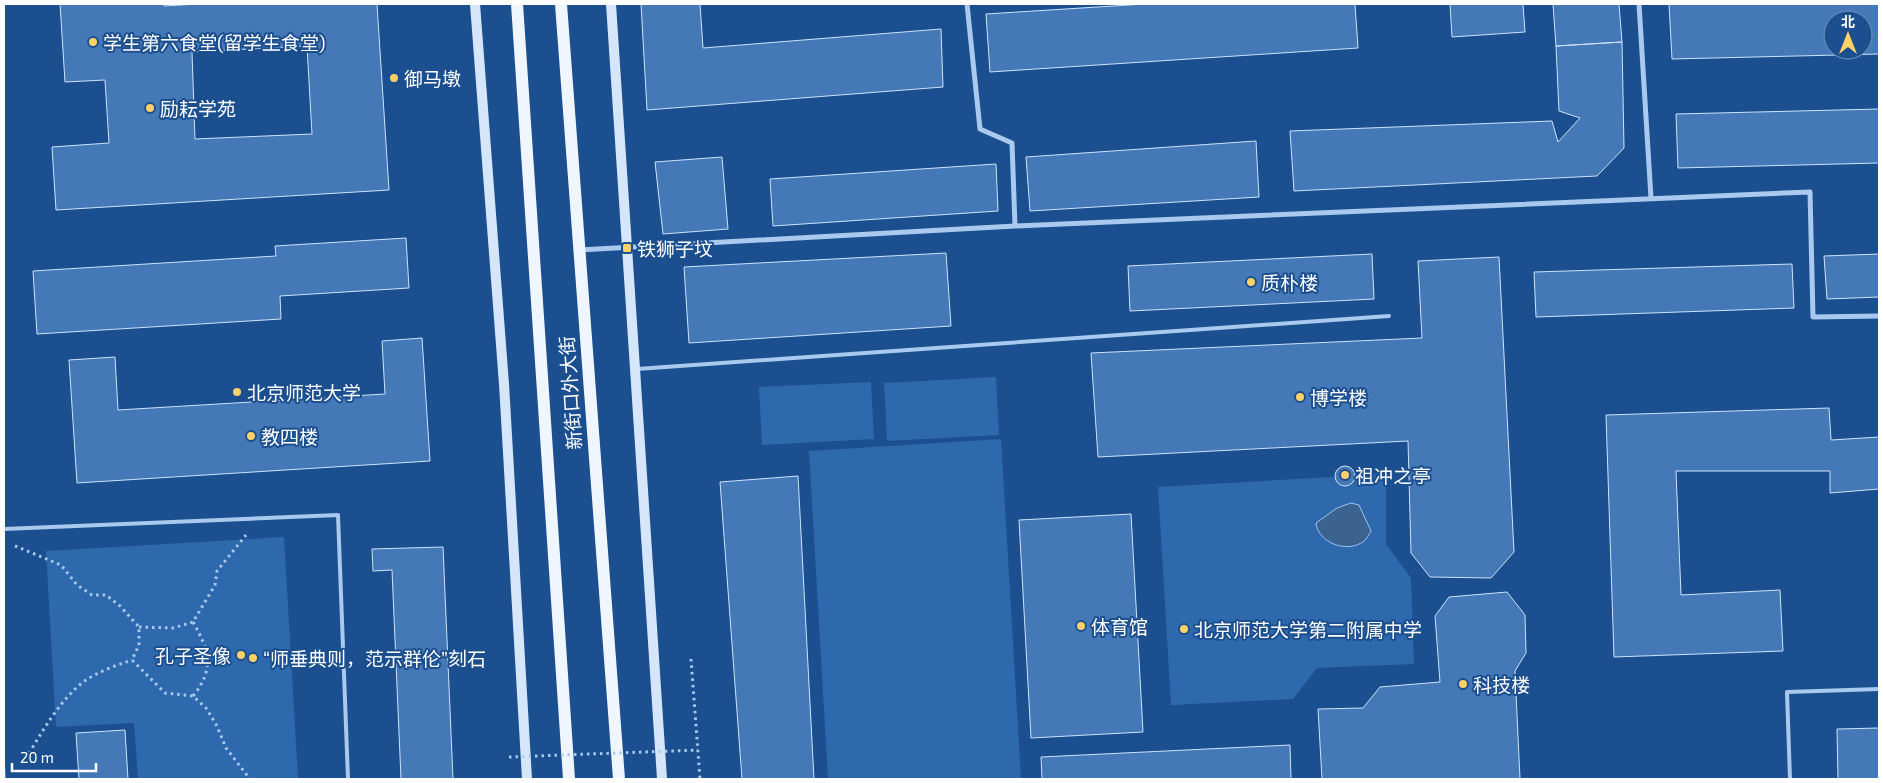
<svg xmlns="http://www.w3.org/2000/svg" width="1883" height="783" font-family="'Exo 2','Noto Sans SC',sans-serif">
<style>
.green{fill:#2e69ad}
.water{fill:#3c6290;stroke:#9cc4f0}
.building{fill:#4478b7;stroke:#cfe3fa;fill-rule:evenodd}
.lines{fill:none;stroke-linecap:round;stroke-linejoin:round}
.path{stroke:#a9c9ee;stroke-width:3;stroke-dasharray:2.5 4;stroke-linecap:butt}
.lane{stroke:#a9c9ee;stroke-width:4}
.street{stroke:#a9c9ee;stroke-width:5}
.secondary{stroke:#d6e6fa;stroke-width:10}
.primary{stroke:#f0f6ff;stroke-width:12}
.path-bridge{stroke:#a9c9ee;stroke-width:3;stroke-dasharray:2.5 4;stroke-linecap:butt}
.poi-dot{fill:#ffd166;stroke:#1b4f8f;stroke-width:2}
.labels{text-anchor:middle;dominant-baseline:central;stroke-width:4;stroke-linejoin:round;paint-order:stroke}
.poi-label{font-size:19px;fill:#fff;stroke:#1b4f8f;text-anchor:start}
.street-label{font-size:19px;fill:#fff;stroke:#1b4f8f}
</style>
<rect width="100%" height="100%" fill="#1b4f8f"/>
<!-- green -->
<path class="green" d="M 996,377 L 999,435 L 887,441 L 884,383 Z
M 871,382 L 874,439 L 762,445 L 759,387 Z
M 1001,439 L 1021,779 L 828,779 L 809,451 Z
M 1386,474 L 1386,544 L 1411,578 L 1414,664 L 1317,668 L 1293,699 L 1171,705 L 1158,487 Z
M 284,537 L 298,778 L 138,779 L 134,723 L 56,727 L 46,551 Z"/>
<!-- water -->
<path class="water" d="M 1351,503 L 1359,505 L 1371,531 C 1369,534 1367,539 1364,541 C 1348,554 1318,543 1316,523 L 1337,508 Z"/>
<!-- building -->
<path class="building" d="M 60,4 L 164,4 L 164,6 L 198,4 L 377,4 L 389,190 L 56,210 L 52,147 L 109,143 L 105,80 L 65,82 ZM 307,46 L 312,134 L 195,139 L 192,52 Z
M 641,4 L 700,4 L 703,48 L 941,29 L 943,87 L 647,110 Z
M 1145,4 L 1355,4 L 1358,48 L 990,72 L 986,14 Z
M 1450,4 L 1523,4 L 1525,32 L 1452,37 Z
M 1553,4 L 1619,4 L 1622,42 L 1556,46 Z
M 1669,4 L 1879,4 L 1879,54 L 1672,59 ZM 1833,20 L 1863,20 L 1863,50 L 1833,50 Z
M 1622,42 L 1624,148 L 1597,176 L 1294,191 L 1290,131 L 1552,121 L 1558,142 L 1580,118 L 1559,111 L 1556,46 Z
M 1879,109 L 1879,163 L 1678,168 L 1676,114 Z
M 1256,141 L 1259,197 L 1030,211 L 1026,157 Z
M 722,157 L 728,229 L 663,234 L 655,162 Z
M 996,164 L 998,211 L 773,226 L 770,179 Z
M 406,238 L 409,288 L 280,296 L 281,319 L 37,334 L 33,271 L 276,256 L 275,246 Z
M 946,253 L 951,326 L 689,343 L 684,267 Z
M 1372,254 L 1374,299 L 1130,311 L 1128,266 Z
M 1879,254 L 1879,297 L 1827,299 L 1824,256 Z
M 1499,257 L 1514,552 L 1491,578 L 1430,577 L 1411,553 L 1408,441 L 1098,457 L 1091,353 L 1422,338 L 1418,261 Z
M 1792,264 L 1794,308 L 1536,317 L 1534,272 Z
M 422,338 L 430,461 L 77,483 L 69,360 L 115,357 L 118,410 L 385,394 L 382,341 Z
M 1829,408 L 1831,440 L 1879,437 L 1879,489 L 1830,493 L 1830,471 L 1676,471 L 1681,595 L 1780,590 L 1783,651 L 1614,657 L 1606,415 Z
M1335 476a10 10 0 1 1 20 0a10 10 0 1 1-20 0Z
M 798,476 L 814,779 L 742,779 L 720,482 Z
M 1131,514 L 1143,732 L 1031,738 L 1019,520 Z
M 443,547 L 453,779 L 401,779 L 392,570 L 373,571 L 372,549 Z
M 1507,592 L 1525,615 L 1526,653 L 1515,671 L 1520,779 L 1322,779 L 1318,709 L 1363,708 L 1380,687 L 1440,682 L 1435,616 L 1449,597 Z
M 1879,728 L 1879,779 L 1838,779 L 1837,729 Z
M 125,730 L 128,779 L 79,779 L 76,733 Z
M 1290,745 L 1291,779 L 1042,779 L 1041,757 Z
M 4,748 L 5,779 L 4,779 Z"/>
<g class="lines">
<!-- path -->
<path class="path" d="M 15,546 L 61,565 L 77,585 L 92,595 L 106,595 L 120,606 L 139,627 L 139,645 L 132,660 L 165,693 L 193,696 L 206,708 L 217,726 L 226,748 L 250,779
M 193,622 C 209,650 215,669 193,696
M 139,627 L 173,628 L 193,622 L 215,585 L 217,571 L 246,535
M 691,659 L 700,779
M 22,764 C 40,737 58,700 86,680 C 100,671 117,665 132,660"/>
<!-- lane -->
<path class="lane" d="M 637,369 L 1389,316
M 4,529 L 338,515 L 348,779
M 1790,779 L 1787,692 L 1879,689"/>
<!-- street -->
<path class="street" d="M 967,4 L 980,129 L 1012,143 L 1015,226
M 1639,4 L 1651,198
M 579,250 L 1015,226 L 1810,192 L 1813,317 L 1879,316"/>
<!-- secondary -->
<path class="secondary" d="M 475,4 L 504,384 L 527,779
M 611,4 L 662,779"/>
<!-- primary -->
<path class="primary" d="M 517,4 L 569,779
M 561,4 L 619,779"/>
<!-- path-bridge -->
<path class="path-bridge" d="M 509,757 L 698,750"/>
</g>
<!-- markers -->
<g class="poi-dot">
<circle cx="93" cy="42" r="5"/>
<circle cx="394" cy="78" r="5"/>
<circle cx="150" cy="108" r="5"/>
<rect x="622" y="243" width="10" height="10" rx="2.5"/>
<circle cx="1251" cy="282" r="5"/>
<circle cx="237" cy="392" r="5"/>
<circle cx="1300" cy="397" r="5"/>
<circle cx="251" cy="436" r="5"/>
<circle cx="1345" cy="475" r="5"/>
<circle cx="1081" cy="626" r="5"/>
<circle cx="1184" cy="629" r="5"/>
<circle cx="241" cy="655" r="5"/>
<circle cx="253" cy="658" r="5"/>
<circle cx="1463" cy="684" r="5"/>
</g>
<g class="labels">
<!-- poi labels -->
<g class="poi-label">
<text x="103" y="42">学生第六食堂(留学生食堂)</text>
<text x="404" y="78">御马墩</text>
<text x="160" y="108">励耘学苑</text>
<text x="637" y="248">铁狮子坟</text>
<text x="1261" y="282">质朴楼</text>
<text x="247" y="392">北京师范大学</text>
<text x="1310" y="397">博学楼</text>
<text x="261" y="436">教四楼</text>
<text x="1355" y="475">祖冲之亭</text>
<text x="1091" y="626">体育馆</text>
<text x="1194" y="629">北京师范大学第二附属中学</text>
<text x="231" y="655" text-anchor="end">孔子圣像</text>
<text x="263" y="658">“师垂典则，范示群伦”刻石</text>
<text x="1473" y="684">科技楼</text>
</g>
<!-- street labels -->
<g class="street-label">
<text transform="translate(570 393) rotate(-94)">新街口外大街</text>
</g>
</g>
<!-- border -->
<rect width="1883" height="783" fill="none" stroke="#ffffff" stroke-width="10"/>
<!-- north arrow -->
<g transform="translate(1848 35)"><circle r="24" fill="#1b4f8f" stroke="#7695bc"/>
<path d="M0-4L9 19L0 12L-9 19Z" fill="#ffd166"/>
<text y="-8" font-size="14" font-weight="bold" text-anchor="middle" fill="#ffffff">北</text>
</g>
<!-- scale -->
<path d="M12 763v8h84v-8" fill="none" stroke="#ffffff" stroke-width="2.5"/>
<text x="20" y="763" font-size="15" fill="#ffffff" stroke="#1b4f8f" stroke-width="4" paint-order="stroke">20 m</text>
</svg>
